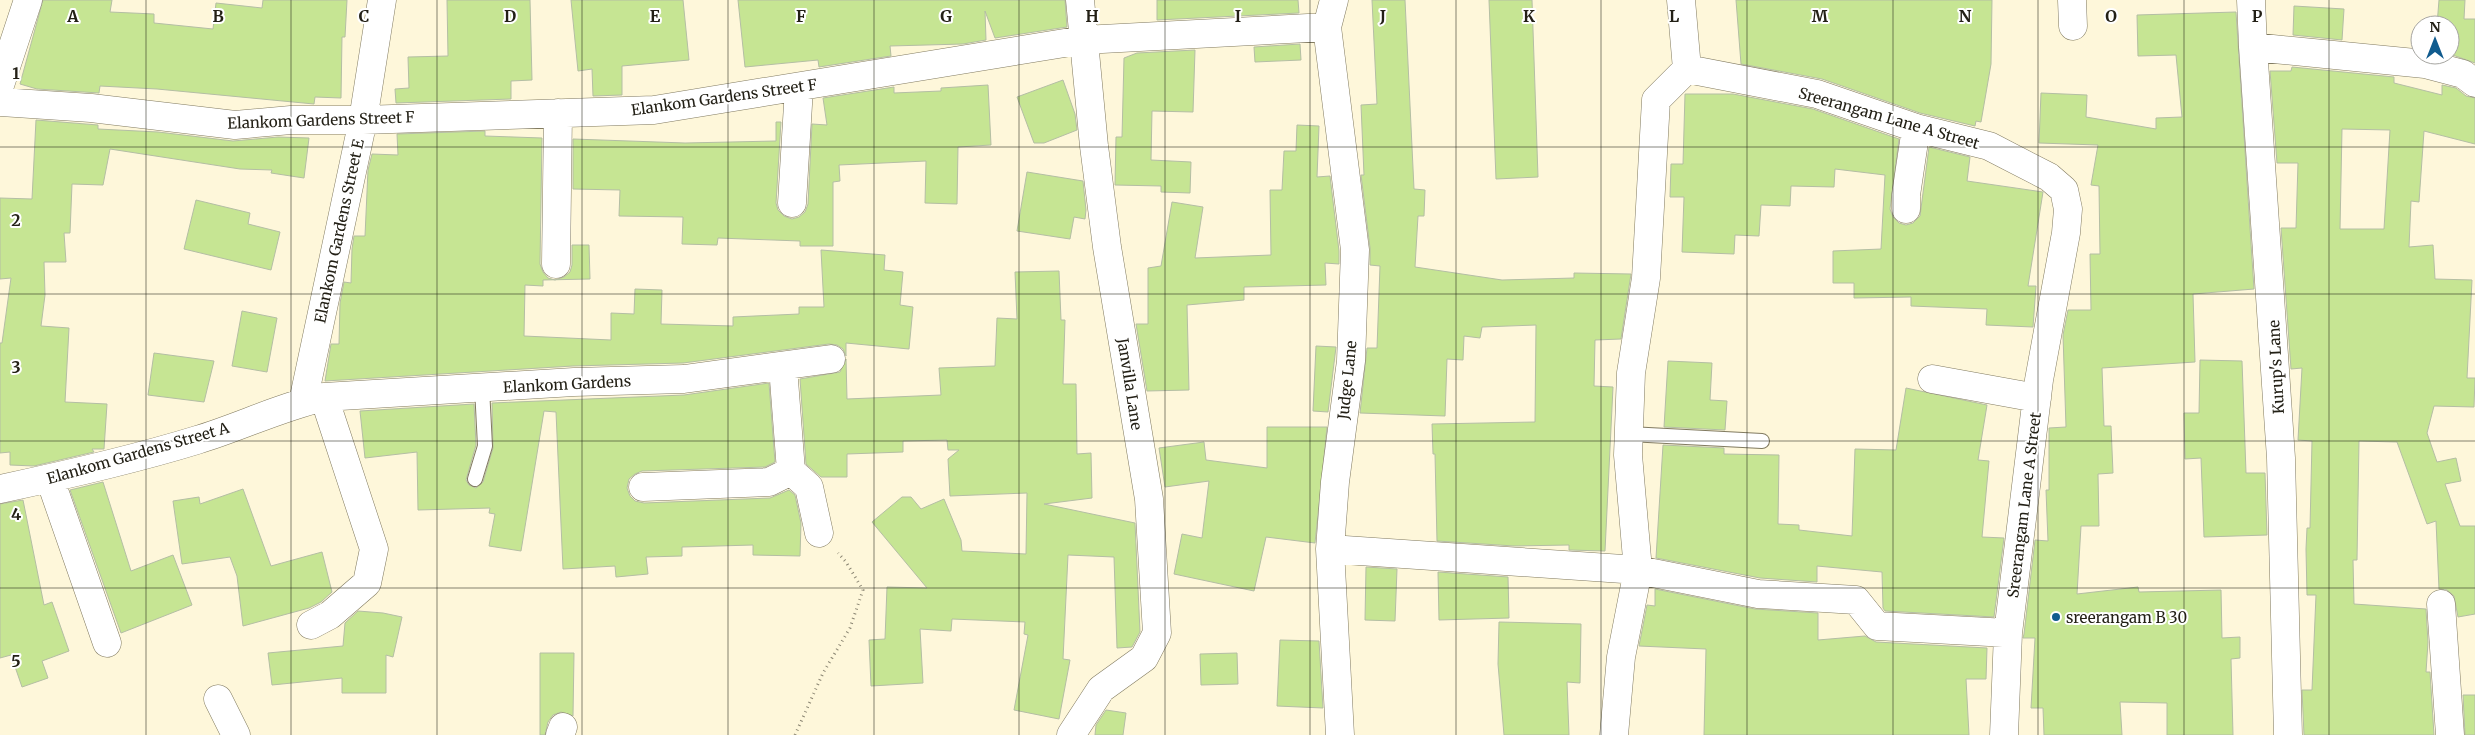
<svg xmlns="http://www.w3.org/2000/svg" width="2475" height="735" font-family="Merriweather,serif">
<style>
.building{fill:#c6e593;stroke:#b4bea4;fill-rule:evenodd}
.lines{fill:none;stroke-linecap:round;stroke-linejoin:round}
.service-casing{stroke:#817a60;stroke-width:16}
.minor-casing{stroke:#817a60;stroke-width:29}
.path{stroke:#8b8673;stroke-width:3;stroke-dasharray:1 4;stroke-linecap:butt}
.service{stroke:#fff;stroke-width:14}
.minor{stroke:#fff;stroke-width:28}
.grid{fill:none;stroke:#232016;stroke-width:1;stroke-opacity:0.55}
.poi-dot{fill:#105b8e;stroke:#fff;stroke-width:2}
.labels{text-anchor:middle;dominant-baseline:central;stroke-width:4;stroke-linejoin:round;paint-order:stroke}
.street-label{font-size:15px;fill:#232016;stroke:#fff}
.poi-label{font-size:15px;fill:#232016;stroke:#fff;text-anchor:start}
.grid-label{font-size:16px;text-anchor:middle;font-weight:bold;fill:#232016;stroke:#fff;stroke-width:4;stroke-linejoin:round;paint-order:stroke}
</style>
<rect width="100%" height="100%" fill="#fef7da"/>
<!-- building -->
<path class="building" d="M 43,0 L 112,0 L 110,12 L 154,14 L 154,23 L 213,29 L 216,3 L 262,8 L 263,0 L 347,0 L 345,37 L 342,37 L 341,98 L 315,97 L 314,104 L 157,89 L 100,86 L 99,93 L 37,89 L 20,84 Z
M 447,0 L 530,0 L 532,80 L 511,81 L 511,99 L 396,103 L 395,89 L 409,88 L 408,57 L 448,56 Z
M 571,0 L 683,0 L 689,60 L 622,66 L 622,95 L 593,96 L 592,69 L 578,71 Z
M 738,0 L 1065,0 L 1067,27 L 995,38 L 985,11 L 986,40 L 963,44 L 890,46 L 891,56 L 819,67 L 818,60 L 745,67 Z
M 1157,0 L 1298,0 L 1299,13 L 1157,20 Z
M 1372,0 L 1405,0 L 1414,189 L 1425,190 L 1424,216 L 1418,216 L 1415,267 L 1502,280 L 1574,278 L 1574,273 L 1631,274 L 1621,339 L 1595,340 L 1594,386 L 1613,387 L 1605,551 L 1569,550 L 1569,545 L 1514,546 L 1437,541 L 1435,454 L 1433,454 L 1432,424 L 1535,422 L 1536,325 L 1482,327 L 1480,338 L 1464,336 L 1463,360 L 1447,359 L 1445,416 L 1360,413 L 1367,348 L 1377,348 L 1380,266 L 1370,265 L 1370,248 L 1361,175 L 1364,175 L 1361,105 L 1377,104 Z
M 1489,0 L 1532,0 L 1538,177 L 1496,179 Z
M 1736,0 L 1992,0 L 1991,64 L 1981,122 L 1976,121 L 1975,126 L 1920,113 L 1822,79 L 1741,64 Z
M 2439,0 L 2465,0 L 2464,19 L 2475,19 L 2475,63 L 2450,54 L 2450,25 L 2437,25 Z
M 2294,6 L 2344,9 L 2342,40 L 2293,35 Z
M 2236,12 L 2254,289 L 2193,294 L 2195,362 L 2102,368 L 2104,426 L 2111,426 L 2113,473 L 2098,474 L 2099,526 L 2081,526 L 2077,594 L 2138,587 L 2139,592 L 2221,590 L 2222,638 L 2240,637 L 2240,658 L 2231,659 L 2233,735 L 2167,735 L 2167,703 L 2120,702 L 2122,735 L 2044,735 L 2043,708 L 2031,708 L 2035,638 L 2023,638 L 2024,634 L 2035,540 L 2048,541 L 2046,490 L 2049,490 L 2049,428 L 2066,427 L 2063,335 L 2068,310 L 2091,310 L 2090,254 L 2100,254 L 2099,186 L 2091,185 L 2098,145 L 2039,143 L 2041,93 L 2087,95 L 2086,117 L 2156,129 L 2156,118 L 2182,117 L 2176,55 L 2138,56 L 2137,15 Z
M 1300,44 L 1301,60 L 1255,62 L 1254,47 Z
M 1195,50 L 1193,112 L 1152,111 L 1151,160 L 1191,162 L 1190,193 L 1161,192 L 1161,186 L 1115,185 L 1116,137 L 1122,137 L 1124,58 L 1137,53 Z
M 2292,67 L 2394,77 L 2394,83 L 2442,95 L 2442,85 L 2456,88 L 2466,96 L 2475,98 L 2475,144 L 2424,131 L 2419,202 L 2411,201 L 2409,247 L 2433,245 L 2435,279 L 2472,280 L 2467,378 L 2475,378 L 2474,407 L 2434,406 L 2427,433 L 2437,462 L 2456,458 L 2461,481 L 2445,484 L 2460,526 L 2475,526 L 2475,614 L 2458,617 L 2454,596 L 2447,590 L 2439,589 L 2436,521 L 2427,524 L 2397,442 L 2359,441 L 2357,560 L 2353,560 L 2354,604 L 2426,609 L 2428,642 L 2426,672 L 2430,672 L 2434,735 L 2304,735 L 2302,690 L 2312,690 L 2316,595 L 2307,595 L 2306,549 L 2307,528 L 2310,528 L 2312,441 L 2298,440 L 2302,368 L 2291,369 L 2281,228 L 2296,228 L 2298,163 L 2277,163 L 2270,71 L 2291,71 ZM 2342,129 L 2390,130 L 2384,229 L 2340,229 Z
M 1063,80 L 1075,114 L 1077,130 L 1044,143 L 1034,143 L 1017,97 Z
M 988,85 L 991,145 L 958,147 L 957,204 L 925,203 L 926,161 L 839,165 L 840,181 L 833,182 L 833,246 L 800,246 L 800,241 L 718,238 L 717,245 L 682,244 L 683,217 L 619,216 L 620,190 L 573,189 L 573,139 L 685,143 L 776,141 L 776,122 L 781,122 L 776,203 L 778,210 L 784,216 L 792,219 L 799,217 L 805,212 L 808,204 L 812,124 L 827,125 L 823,98 L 894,87 L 894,93 L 941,91 L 941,88 Z
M 1685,94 L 1733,94 L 1813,109 L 1899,139 L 1890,209 L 1893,217 L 1899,223 L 1906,225 L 1913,223 L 1920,216 L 1929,147 L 1970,157 L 1967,181 L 2043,192 L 2028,286 L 2036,286 L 2033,327 L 1986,325 L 1987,309 L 1911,306 L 1911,297 L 1854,298 L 1854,283 L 1833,283 L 1833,251 L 1881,249 L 1885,175 L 1835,169 L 1834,187 L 1791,186 L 1790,206 L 1761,205 L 1759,236 L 1735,235 L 1734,254 L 1682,252 L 1684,197 L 1670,197 L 1671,164 L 1683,164 Z
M 36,120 L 98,125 L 98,129 L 158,132 L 233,141 L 278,137 L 309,138 L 304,178 L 271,173 L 272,170 L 240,169 L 110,149 L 103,185 L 72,184 L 70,233 L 64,233 L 66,262 L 44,262 L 45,295 L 41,326 L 69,328 L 65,402 L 107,404 L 104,449 L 92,449 L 94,452 L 34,466 L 10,465 L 10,452 L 0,453 L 0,343 L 2,343 L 11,278 L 0,279 L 0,198 L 32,199 Z
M 1297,125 L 1319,126 L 1317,177 L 1330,176 L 1339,251 L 1339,264 L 1325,263 L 1326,285 L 1244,287 L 1244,300 L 1187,305 L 1189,390 L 1147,391 L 1136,324 L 1148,324 L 1148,268 L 1161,266 L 1172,202 L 1203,207 L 1195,258 L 1271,255 L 1270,190 L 1282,190 L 1284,151 L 1296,151 Z
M 485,131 L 485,136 L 542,138 L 540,264 L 543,272 L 548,278 L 555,280 L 564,277 L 570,272 L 572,265 L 572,245 L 589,245 L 590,279 L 543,280 L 543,286 L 525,285 L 524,336 L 611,340 L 611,313 L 634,314 L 635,289 L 662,290 L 661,324 L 733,326 L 733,317 L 799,314 L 799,307 L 824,307 L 821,250 L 885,255 L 884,270 L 903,272 L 900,305 L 913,307 L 909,349 L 846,343 L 846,356 L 843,349 L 837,345 L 829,344 L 683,363 L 573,366 L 325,381 L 331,344 L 339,344 L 340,303 L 344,282 L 351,283 L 352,249 L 354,236 L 365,236 L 368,170 L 372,154 L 398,155 L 397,134 Z
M 1027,172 L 1083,181 L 1086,210 L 1085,219 L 1074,217 L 1070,239 L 1017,231 Z
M 196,200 L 250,213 L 248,224 L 280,232 L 271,270 L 184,249 Z
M 1059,271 L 1061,320 L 1065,320 L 1063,384 L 1076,384 L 1077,454 L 1091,453 L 1092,498 L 1044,504 L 1135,523 L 1140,632 L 1132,647 L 1117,648 L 1114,557 L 1068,555 L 1063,659 L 1070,660 L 1059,719 L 1014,710 L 1028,635 L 1024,634 L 1025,622 L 952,619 L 951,631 L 920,629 L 923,683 L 871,686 L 869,640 L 885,639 L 887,587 L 927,588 L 872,522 L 902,497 L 911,497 L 921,509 L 944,499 L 961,540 L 962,551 L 1026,554 L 1027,493 L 950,496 L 948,459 L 959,450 L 948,450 L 947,440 L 903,441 L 903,452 L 847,454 L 847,477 L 821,477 L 806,464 L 800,379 L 840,372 L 846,359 L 847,399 L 941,395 L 939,368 L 995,366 L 997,318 L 1017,319 L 1015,272 Z
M 242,311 L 277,318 L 267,372 L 232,366 Z
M 1316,346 L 1336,347 L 1328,412 L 1313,411 Z
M 154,353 L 214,361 L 204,402 L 148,395 Z
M 2200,360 L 2242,361 L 2246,473 L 2265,473 L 2267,535 L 2204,537 L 2201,458 L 2185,459 L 2184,413 L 2199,413 Z
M 1668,361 L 1712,363 L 1710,400 L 1727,401 L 1725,430 L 1664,427 Z
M 769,383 L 775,462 L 765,467 L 642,471 L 635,474 L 629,479 L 627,488 L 630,496 L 635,501 L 644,503 L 770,498 L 789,490 L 795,495 L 801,523 L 800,556 L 753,555 L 753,545 L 682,547 L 682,556 L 646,557 L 648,574 L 616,577 L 615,566 L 563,569 L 556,412 L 544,411 L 521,551 L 489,546 L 495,514 L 489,513 L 490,508 L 418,510 L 417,452 L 365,458 L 360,411 L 474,404 L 476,445 L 466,480 L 469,485 L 476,488 L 483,482 L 493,448 L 492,403 L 684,395 Z
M 1906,388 L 1987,405 L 1978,460 L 1989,461 L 1982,537 L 2004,538 L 1994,617 L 1885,611 L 1883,608 L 1882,572 L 1817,566 L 1817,582 L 1760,578 L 1656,558 L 1663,445 L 1724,448 L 1724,454 L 1779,455 L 1778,524 L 1799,525 L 1799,530 L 1852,536 L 1855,449 L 1896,450 Z
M 1267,427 L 1327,427 L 1315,543 L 1266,537 L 1254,591 L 1174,574 L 1182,534 L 1202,538 L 1209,481 L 1165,487 L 1159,448 L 1204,442 L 1206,460 L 1267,468 Z
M 103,482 L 131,571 L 173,555 L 192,605 L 121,633 L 70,490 Z
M 243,489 L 271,566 L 322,552 L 332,592 L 321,602 L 309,608 L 243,626 L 237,576 L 230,557 L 182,564 L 173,501 L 199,497 L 200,504 Z
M 23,500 L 44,605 L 52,602 L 69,651 L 42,661 L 48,678 L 22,687 L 11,655 L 0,658 L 0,504 Z
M 1366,567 L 1397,569 L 1395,621 L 1365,620 Z
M 1438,572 L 1508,577 L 1509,618 L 1439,620 Z
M 1655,589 L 1755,609 L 1818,613 L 1818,640 L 1865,636 L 1876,642 L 1987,648 L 1986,679 L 1966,679 L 1969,735 L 1704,735 L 1706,649 L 1639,646 L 1647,605 L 1655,606 Z
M 358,611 L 383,613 L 402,617 L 393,657 L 386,655 L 386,693 L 342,693 L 342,678 L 272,685 L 268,653 L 343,646 L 345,623 Z
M 1499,622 L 1581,624 L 1580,683 L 1567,682 L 1569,735 L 1504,735 L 1498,664 Z
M 1280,640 L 1319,641 L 1323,708 L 1277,706 Z
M 540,653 L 574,653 L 573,716 L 561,712 L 553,715 L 548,722 L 545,735 L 540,735 Z
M 1237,653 L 1238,684 L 1201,685 L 1200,654 Z
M 2463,695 L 2475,695 L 2475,735 L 2465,735 Z
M 1106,710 L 1126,713 L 1123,735 L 1095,735 L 1096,725 Z"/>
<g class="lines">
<defs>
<path id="service" d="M 1629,434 L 1762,441
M 475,479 L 485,446 L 482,388"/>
<path id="minor" d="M 1334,0 L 1327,27 L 1355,250 L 1351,361 L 1335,482 L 1330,549 L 1340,735
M 1681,0 L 1687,69
M 2072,0 L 2073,26
M 2251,0 L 2253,47 L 2281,458 L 2288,735
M 2253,47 L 2425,64 L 2463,74 L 2475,83
M 0,85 L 28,0
M 0,102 L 91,108 L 235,125 L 291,120 L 363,120 L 654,110 L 1083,40 L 1327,27
M 792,203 L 799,88
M 1906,209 L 1906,195 L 1916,128
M 556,264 L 558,113
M 783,367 L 791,471 L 809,487 L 819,533
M 1932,379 L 2037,398
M 303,402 L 363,120 L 382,0
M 50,479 L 107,643
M 643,487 L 769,482 L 791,471
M 0,489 C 66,475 132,460 197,440 C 240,427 280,407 324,397 L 574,382 L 684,379 L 831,359
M 1330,549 L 1638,570 L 1758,594 L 1856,600 L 1877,626 L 2008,633
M 2441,604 L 2450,735
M 311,625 L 330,615 L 367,583 L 374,549 L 324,397
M 218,699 L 236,735
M 560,735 L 563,727
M 1071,735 L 1101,689 L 1144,658 L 1157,633 L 1149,499 L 1107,247 L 1094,146 L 1080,0
M 1614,735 L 1621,657 L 1638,570 L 1628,455 L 1631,373 L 1646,278 L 1656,100 L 1687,69 L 1817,94 L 1916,128 L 1989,146 L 2049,177 L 2064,190 L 2068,209 L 2066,233 L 2039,380 L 2008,633 L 2004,735"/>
</defs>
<!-- service casing -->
<use href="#service" class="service-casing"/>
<!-- minor casing -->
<use href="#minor" class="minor-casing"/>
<!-- path -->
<path class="path" d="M 795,735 L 823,673 L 850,628 L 863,590 L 846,562 L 838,553"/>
<!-- service -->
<use href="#service" class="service"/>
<!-- minor -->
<use href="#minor" class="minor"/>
</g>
<!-- grid -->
<path class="grid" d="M 146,0 L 146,735M 291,0 L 291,735M 437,0 L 437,735M 582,0 L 582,735M 728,0 L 728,735M 874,0 L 874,735M 1019,0 L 1019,735M 1165,0 L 1165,735M 1310,0 L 1310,735M 1456,0 L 1456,735M 1601,0 L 1601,735M 1747,0 L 1747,735M 1893,0 L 1893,735M 2038,0 L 2038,735M 2184,0 L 2184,735M 2329,0 L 2329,735M 0,147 L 2475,147M 0,294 L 2475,294M 0,441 L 2475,441M 0,588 L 2475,588"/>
<!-- markers -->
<circle class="poi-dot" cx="2056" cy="617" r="5"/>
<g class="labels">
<!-- street labels -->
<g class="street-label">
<text transform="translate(724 97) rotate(-8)">Elankom Gardens Street F</text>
<text transform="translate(1889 118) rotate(16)">Sreerangam Lane A Street</text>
<text transform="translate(321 120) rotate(-2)">Elankom Gardens Street F</text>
<text transform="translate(339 231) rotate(-78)">Elankom Gardens Street E</text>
<text transform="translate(2276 367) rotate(-93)">Kurup's Lane</text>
<text transform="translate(1347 380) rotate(-84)">Judge Lane</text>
<text transform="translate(567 384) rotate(-3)">Elankom Gardens</text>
<text transform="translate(1130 384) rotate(81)">Janvilla Lane</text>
<text transform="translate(138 453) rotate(-16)">Elankom Gardens Street A</text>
<text transform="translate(2024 505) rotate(-83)">Sreerangam Lane A Street</text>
</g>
<!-- poi labels -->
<g class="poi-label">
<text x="2066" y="617">sreerangam B 30</text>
</g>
</g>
<g class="grid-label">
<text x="73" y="22">A</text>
<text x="218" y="22">B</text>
<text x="364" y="22">C</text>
<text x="510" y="22">D</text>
<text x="655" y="22">E</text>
<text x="801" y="22">F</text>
<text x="946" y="22">G</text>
<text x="1092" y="22">H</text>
<text x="1238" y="22">I</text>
<text x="1383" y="22">J</text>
<text x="1529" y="22">K</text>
<text x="1674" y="22">L</text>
<text x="1820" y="22">M</text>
<text x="1965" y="22">N</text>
<text x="2111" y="22">O</text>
<text x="2257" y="22">P</text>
<text x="16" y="79">1</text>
<text x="16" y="226">2</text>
<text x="16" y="373">3</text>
<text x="16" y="520">4</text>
<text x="16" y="667">5</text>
</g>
<!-- north arrow -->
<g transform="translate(2435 40)"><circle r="24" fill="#ffffff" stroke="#a7a6a2"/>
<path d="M0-4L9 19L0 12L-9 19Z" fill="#105b8e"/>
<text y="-8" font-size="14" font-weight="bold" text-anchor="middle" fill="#232016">N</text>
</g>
</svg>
